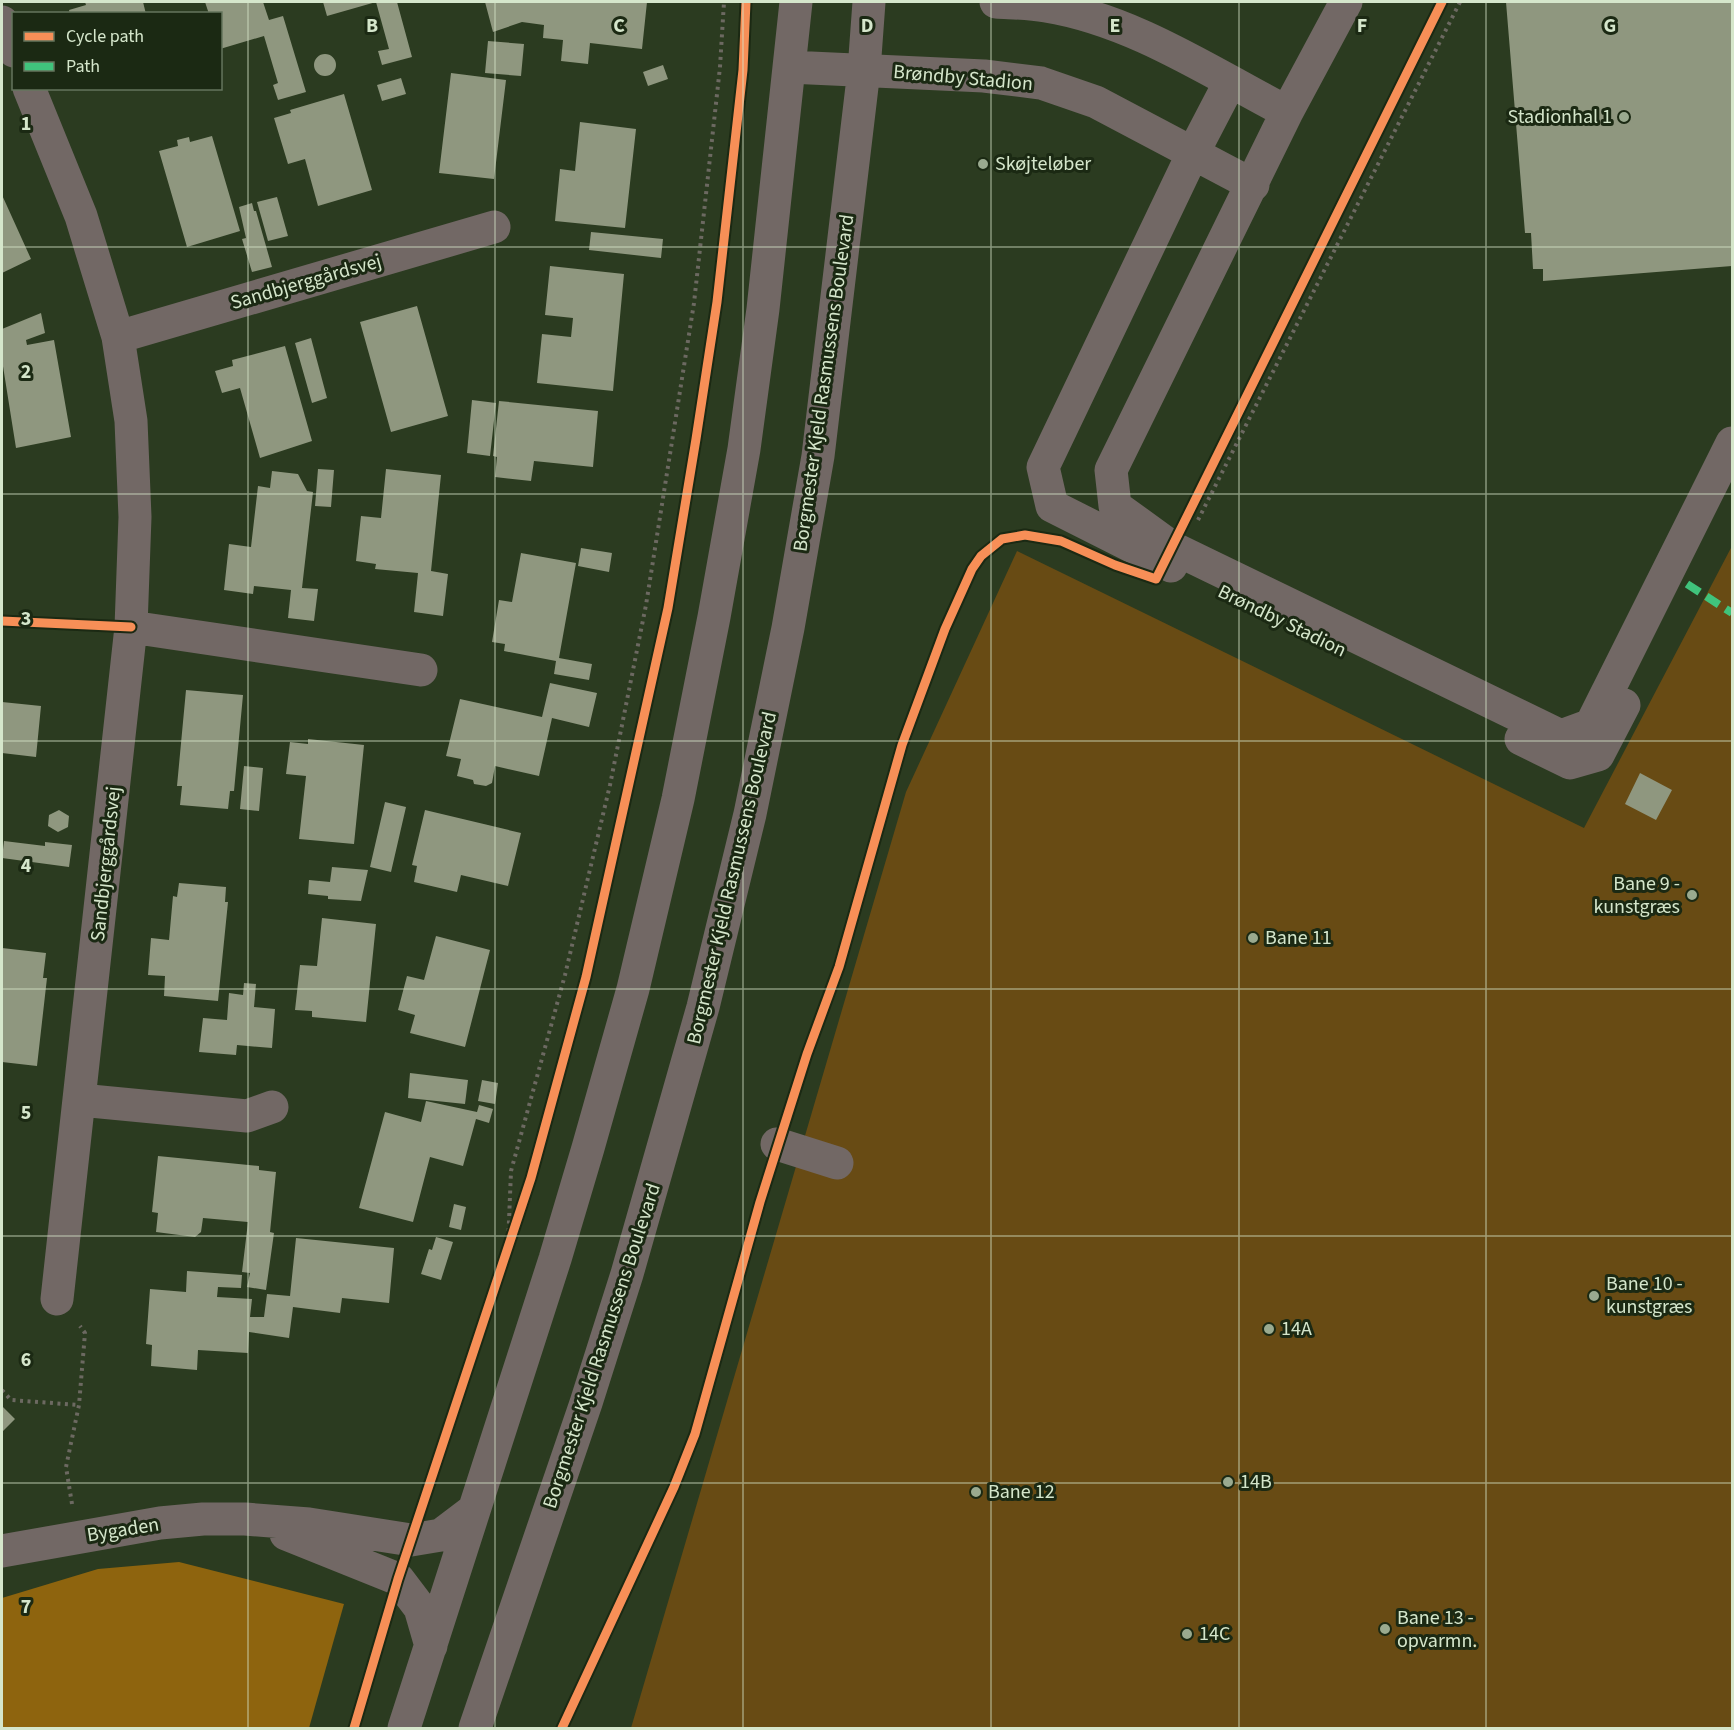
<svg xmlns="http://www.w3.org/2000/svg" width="1734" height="1730" font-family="'Source Sans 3',sans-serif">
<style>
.green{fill:#684b14}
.forest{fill:#8e640e}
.building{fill:#8f977f}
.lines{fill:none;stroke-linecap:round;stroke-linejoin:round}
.path{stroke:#6c6961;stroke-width:4;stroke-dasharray:3 4.5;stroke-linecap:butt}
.minor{stroke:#726865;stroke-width:33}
.quiet{stroke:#40c37c;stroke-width:8;stroke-dasharray:15 8;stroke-linecap:butt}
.cycleway-casing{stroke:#1b2913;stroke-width:13}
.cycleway{stroke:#f78f57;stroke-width:9}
.grid{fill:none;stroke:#d5e6cb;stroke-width:1.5;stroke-opacity:0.55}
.poi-dot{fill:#9aaa8f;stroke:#1b2913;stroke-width:2}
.labels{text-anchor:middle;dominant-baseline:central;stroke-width:6;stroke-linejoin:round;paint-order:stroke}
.street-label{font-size:20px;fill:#d5e6cb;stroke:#1b2913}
.poi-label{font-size:20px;fill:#d5e6cb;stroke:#1b2913;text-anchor:start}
.grid-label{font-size:20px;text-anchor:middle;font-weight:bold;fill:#d5e6cb;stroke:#1b2913;stroke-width:6;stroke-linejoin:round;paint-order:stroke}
</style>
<rect width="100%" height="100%" fill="#2b3b20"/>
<!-- green -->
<path class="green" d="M 1732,546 L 1732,1728 L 631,1728 L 906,792 L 1017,551 L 1584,828 Z"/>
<!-- forest -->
<path class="forest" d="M 179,1562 L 344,1604 L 309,1728 L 2,1728 L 2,1598 L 98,1569 Z"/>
<!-- building -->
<path class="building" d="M 85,2 L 143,2 L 146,14 L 70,14 L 69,10 L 86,5 Z
M 205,2 L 263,2 L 269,20 L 283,16 L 306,92 L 278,100 L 273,85 L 278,83 L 264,36 L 220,49 L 220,14 L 209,14 Z
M 323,2 L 376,2 L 327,16 Z
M 376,2 L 397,2 L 412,57 L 382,65 L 378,51 L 389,49 Z
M 485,2 L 647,2 L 642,49 L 590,43 L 588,64 L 561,61 L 563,40 L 543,38 L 544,25 L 522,22 L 493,32 Z
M 1506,2 L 1732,2 L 1732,266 L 1543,281 L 1543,269 L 1533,269 L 1531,233 L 1525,233 Z
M 488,41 L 524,44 L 521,76 L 485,73 Z
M314 65a11 11 0 1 1 22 0a11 11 0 1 1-22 0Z
M 663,65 L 668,79 L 648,86 L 643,72 Z
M 451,73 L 506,80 L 494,179 L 439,173 Z
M 401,78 L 406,94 L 382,101 L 377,85 Z
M 344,94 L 372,190 L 318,206 L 305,159 L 288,164 L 274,118 L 291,113 L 290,110 Z
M 580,122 L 636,129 L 625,228 L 555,221 L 560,169 L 575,171 Z
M 212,136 L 240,231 L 187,247 L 159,151 L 178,146 L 177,140 L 189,137 L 190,142 Z
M 2,195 L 31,259 L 2,273 Z
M 277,197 L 288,236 L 268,241 L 257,202 Z
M 252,203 L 254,211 L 256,211 L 272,267 L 252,272 L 242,239 L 246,238 L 239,207 Z
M 591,232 L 663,239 L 661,258 L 589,250 Z
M 550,266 L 624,274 L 613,391 L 537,383 L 542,334 L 571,337 L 573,318 L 545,315 Z
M 417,306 L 448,416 L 391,432 L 360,322 Z
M 41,313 L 45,333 L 26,340 L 27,345 L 54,340 L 71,437 L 16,448 L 2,360 L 2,329 Z
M 311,338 L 327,398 L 312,403 L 295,343 Z
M 285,346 L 312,441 L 260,458 L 240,388 L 222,393 L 215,371 L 233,366 L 232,360 Z
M 472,400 L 496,403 L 490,456 L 467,453 Z
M 499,401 L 598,411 L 593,467 L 534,461 L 531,481 L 495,477 L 497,457 L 493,456 Z
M 318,469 L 334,470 L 331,507 L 315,506 Z
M 386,469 L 441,475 L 431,571 L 448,574 L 443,616 L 414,612 L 418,573 L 375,569 L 376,564 L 356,561 L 361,516 L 381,518 Z
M 272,471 L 298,474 L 307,491 L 313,492 L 302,588 L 318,589 L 314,621 L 288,618 L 291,590 L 254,586 L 253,594 L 224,590 L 229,544 L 251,547 L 258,486 L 270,488 Z
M 581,548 L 612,553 L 609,572 L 578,566 Z
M 521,553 L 576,563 L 559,658 L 592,664 L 589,680 L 554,674 L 556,661 L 504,651 L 505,644 L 492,642 L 499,600 L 512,602 Z
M 550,683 L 597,693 L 589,727 L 552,718 L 539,776 L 495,766 L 492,783 L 486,786 L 474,784 L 473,780 L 457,776 L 461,759 L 446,756 L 460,699 L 542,717 Z
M 186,690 L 243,695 L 234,791 L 230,791 L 228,809 L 180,805 L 182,786 L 177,786 Z
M 2,702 L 41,706 L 36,757 L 2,753 Z
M 308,739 L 364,745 L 354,844 L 299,839 L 306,776 L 286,774 L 290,742 L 308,744 Z
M 244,766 L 263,768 L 259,811 L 240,809 Z
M 1640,773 L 1672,790 L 1656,820 L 1625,804 Z
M 385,802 L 406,807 L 391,872 L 370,867 Z
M 59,810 L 69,816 L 68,827 L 58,832 L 48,826 L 49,815 Z
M 425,810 L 521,833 L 508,886 L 461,875 L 457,892 L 414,882 L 417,866 L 412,865 Z
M 4,841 L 45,846 L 45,842 L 72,845 L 69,867 L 2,858 Z
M 332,867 L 368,870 L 361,901 L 328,899 L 328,896 L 308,894 L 309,880 L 330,882 Z
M 179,883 L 226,887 L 225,902 L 228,902 L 218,1001 L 164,996 L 165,976 L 148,975 L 151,938 L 169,940 L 173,896 L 177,897 Z
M 322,918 L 376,924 L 366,1022 L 312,1017 L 312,1011 L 295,1010 L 300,965 L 317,966 Z
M 436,936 L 490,950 L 465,1047 L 410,1033 L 415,1015 L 398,1010 L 407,976 L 424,980 Z
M 2,948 L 46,953 L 43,978 L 47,978 L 37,1066 L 2,1062 Z
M 244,983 L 256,984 L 254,1007 L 275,1009 L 272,1048 L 237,1045 L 236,1055 L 199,1052 L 203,1018 L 227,1020 L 229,993 L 243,995 Z
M 410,1073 L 468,1080 L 465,1104 L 408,1098 Z
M 482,1080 L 498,1083 L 495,1104 L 478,1101 Z
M 426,1101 L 477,1112 L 479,1105 L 493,1109 L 489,1123 L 476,1119 L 463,1166 L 430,1157 L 413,1222 L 359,1208 L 385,1112 L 421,1122 Z
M 158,1156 L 259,1166 L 259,1170 L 276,1172 L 270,1232 L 274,1233 L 266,1290 L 247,1287 L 250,1273 L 242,1272 L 248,1222 L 203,1218 L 201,1232 L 195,1237 L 156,1232 L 158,1213 L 152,1212 Z
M 454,1204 L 466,1207 L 461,1230 L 449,1227 Z
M 436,1237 L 453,1242 L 441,1280 L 421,1274 L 429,1249 L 432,1250 Z
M 296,1238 L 394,1248 L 389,1303 L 342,1298 L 340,1313 L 293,1307 L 289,1338 L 249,1332 L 248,1353 L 198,1350 L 197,1370 L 151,1366 L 152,1345 L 146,1344 L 150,1289 L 186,1292 L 187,1271 L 242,1275 L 241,1288 L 218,1287 L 217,1297 L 252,1299 L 250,1317 L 264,1317 L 267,1294 L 290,1296 Z
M 2,1406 L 15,1419 L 2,1432 Z"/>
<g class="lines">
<!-- path -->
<path class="path" d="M 1198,520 L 1460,2
M 508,1246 L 511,1171 L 565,975 L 610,785 L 646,605 L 694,303 L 720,67 L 724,2
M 2,1390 L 11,1400 L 79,1405
M 72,1504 L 66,1467 L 79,1405 L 85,1333 L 80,1326"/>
<!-- minor -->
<path class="minor" d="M 996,2 C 1012,3 1029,3 1046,6 C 1133,20 1210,72 1287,112
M 1346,2 L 1287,112 L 1111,470 L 1115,506 L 1173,548 L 1561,736 L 1591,725 L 1732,443
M 2,22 L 14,51
M 789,67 L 984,76 L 1041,83 L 1096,102 L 1253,185
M 29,88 L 81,216 L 118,337 L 131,421 L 135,517 L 131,627 L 57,1299
M 118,337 L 494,227
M 1171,566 L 1052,506 L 1043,467 L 1193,153 L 1230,82
M 131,627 L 421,670
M 1521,739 L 1570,763 L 1598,755 L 1624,705
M 80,1100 L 247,1116 L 272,1107
M 777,1144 L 837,1163
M 286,1534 L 398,1579 L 420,1608 L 431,1646
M 2,1551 L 160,1523 L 203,1519 L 245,1519 L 309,1524 L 411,1540 L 441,1535 L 474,1510
M 404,1728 L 555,1259 L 588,1148 L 633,989 L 678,799 L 714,617 L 744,449 L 763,309 L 796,2
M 475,1728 L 586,1403 L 627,1274 L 703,1007 L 750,814 L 788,628 L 818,456 L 864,70 L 869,2"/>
<!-- quiet -->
<path class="quiet" d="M 1687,584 L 1732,613"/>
<defs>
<path id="cycleway" d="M 2,621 L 131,627
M 354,1728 L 398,1579 L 531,1178 L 586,977 L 668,608 L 696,439 L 717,302 L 743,70 L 746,2
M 562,1728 L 674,1487 L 695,1434 L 760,1202 L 807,1054 L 839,967 L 902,745 L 945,629 L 972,569 L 981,556 L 1002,539 L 1025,535 L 1061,541 L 1115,565 L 1156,579 L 1442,2"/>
</defs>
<!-- cycleway casing -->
<use href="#cycleway" class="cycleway-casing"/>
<!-- cycleway -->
<use href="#cycleway" class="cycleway"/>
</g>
<!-- grid -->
<path class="grid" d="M 248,2 L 248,1728M 495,2 L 495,1728M 743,2 L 743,1728M 991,2 L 991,1728M 1239,2 L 1239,1728M 1486,2 L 1486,1728M 2,247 L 1732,247M 2,494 L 1732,494M 2,741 L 1732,741M 2,989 L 1732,989M 2,1236 L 1732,1236M 2,1483 L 1732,1483"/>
<!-- markers -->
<g class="poi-dot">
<circle cx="1624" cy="117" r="6"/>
<circle cx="983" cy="164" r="6"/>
<circle cx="1692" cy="895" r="6"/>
<circle cx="1253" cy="938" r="6"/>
<circle cx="1594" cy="1296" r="6"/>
<circle cx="1269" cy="1329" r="6"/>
<circle cx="1228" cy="1482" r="6"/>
<circle cx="976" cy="1492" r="6"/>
<circle cx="1385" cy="1629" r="6"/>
<circle cx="1187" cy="1634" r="6"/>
</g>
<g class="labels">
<!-- street labels -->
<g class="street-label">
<text transform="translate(963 78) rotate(5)">Brøndby Stadion</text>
<text transform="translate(306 282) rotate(-16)">Sandbjerggårdsvej</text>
<text transform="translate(824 383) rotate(-82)">Borgmester Kjeld Rasmussens Boulevard</text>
<text transform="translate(1282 621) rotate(26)">Brøndby Stadion</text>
<text transform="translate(106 864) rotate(-84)">Sandbjerggårdsvej</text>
<text transform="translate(732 878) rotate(-77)">Borgmester Kjeld Rasmussens Boulevard</text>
<text transform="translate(602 1346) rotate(-72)">Borgmester Kjeld Rasmussens Boulevard</text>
<text transform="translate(123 1530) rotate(-9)">Bygaden</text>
</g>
<!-- poi labels -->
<g class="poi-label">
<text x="1612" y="117" text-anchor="end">Stadionhal 1</text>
<text x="995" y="164">Skøjteløber</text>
<text x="1680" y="884" text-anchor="end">Bane 9 -<tspan x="1680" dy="23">kunstgræs</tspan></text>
<text x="1265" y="938">Bane 11</text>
<text x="1606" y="1284">Bane 10 -<tspan x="1606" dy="23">kunstgræs</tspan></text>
<text x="1281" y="1329">14A</text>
<text x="1240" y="1482">14B</text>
<text x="988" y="1492">Bane 12</text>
<text x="1397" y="1618">Bane 13 -<tspan x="1397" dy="23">opvarmn.</tspan></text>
<text x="1199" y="1634">14C</text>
</g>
</g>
<g class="grid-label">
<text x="372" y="32">B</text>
<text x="619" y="32">C</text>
<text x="867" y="32">D</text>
<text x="1115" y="32">E</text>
<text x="1362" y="32">F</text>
<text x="1610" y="32">G</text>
<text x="26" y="130">1</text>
<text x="26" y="378">2</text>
<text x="26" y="625">3</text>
<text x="26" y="872">4</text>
<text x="26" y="1119">5</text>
<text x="26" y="1366">6</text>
<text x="26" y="1613">7</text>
</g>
<!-- border -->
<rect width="1734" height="1730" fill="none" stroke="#d5e6cb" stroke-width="6"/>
<!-- legend -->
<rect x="12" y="12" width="210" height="78" fill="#1b2913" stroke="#65755d" stroke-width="1.5"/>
<rect x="24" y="32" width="30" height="9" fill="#f78f57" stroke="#65755d" stroke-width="1.5"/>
<text x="66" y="42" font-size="18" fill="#d5e6cb">Cycle path</text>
<rect x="24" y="62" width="30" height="9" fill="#40c37c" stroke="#65755d" stroke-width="1.5"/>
<text x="66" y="72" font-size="18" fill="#d5e6cb">Path</text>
</svg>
